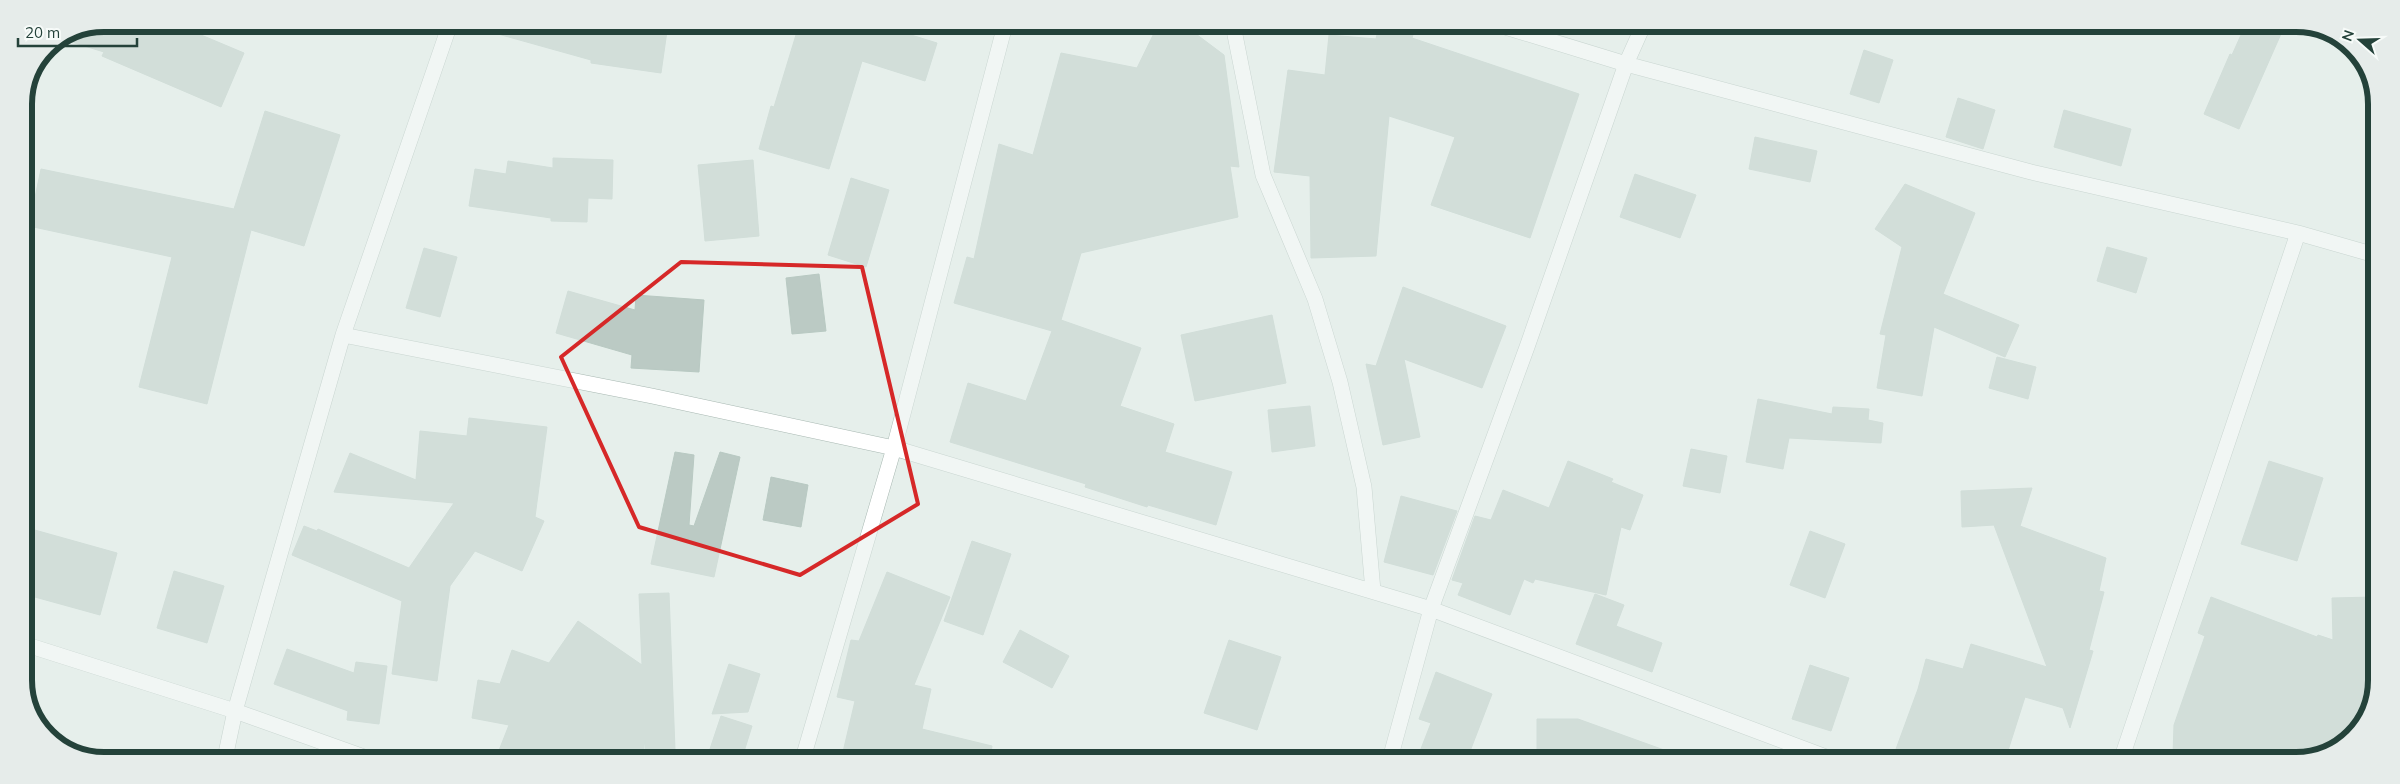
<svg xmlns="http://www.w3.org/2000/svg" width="2400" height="784" font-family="Mulish,sans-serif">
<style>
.building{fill:#bbcac4;stroke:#b8c9c2}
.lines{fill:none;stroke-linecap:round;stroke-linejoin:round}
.minor-casing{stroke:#a8b8b2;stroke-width:16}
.minor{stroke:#fff;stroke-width:15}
.marked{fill:none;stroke:#d62828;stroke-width:4;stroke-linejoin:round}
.rim{fill:none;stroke:#24423a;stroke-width:6}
</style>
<rect width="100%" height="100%" fill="#e6efeb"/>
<!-- building -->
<path class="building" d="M 104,24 L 175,24 L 244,53 L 221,107 L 102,56 L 104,52 L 65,40 Z
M 499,24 L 668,24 L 661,73 L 591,63 L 591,60 L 498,34 Z
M 799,25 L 879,25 L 937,43 L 925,81 L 862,61 L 829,169 L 759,149 L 771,106 L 774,107 Z
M 1158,25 L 1184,25 L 1224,55 L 1239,167 L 1230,166 L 1238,217 L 1081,253 L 1061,320 L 1141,348 L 1120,406 L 1174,424 L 1165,452 L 1232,472 L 1216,525 L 1148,505 L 1147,507 L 1085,487 L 1086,484 L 950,442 L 968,383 L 1026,401 L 1052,331 L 954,303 L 967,257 L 974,259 L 999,144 L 1033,155 L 1061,53 L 1137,68 Z
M 1379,25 L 1395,25 L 1414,31 L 1412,38 L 1579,94 L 1530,238 L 1431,205 L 1455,137 L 1389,116 L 1376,256 L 1311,258 L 1310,176 L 1274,172 L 1288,70 L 1325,75 L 1329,35 L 1376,39 Z
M 2245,26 L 2284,27 L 2239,129 L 2204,114 L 2230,54 L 2232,55 Z
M 1864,50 L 1893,60 L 1879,103 L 1850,94 Z
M 1958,98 L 1995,110 L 1983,149 L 1946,137 Z
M 2064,110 L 2131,129 L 2121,166 L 2054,147 Z
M 265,111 L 340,135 L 304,246 L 251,230 L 207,404 L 139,387 L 172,257 L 29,226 L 41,169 L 234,209 Z
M 1755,137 L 1817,151 L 1810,182 L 1749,169 Z
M 553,158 L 613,160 L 612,199 L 588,198 L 587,222 L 551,221 L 551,218 L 469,206 L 475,169 L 506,174 L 508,161 L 553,168 Z
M 753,160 L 759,236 L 705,241 L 698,165 Z
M 1635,174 L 1696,195 L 1680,238 L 1620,217 Z
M 851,178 L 889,190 L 866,267 L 828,255 Z
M 1905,184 L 1975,213 L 1943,294 L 2019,325 L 2005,357 L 1934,327 L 1922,396 L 1877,388 L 1886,335 L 1880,334 L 1902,247 L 1875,229 Z
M 2107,247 L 2147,258 L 2136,293 L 2097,281 Z
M 424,248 L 457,257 L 440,317 L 406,308 Z
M 819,274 L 826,331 L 792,334 L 786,278 Z
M 1403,287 L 1506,326 L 1482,388 L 1404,359 L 1420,437 L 1383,445 L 1366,364 L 1376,366 Z
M 568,291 L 635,310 L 636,295 L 704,300 L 699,372 L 631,368 L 632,355 L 556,333 Z
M 1272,315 L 1286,383 L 1195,401 L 1181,335 Z
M 1997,357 L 2036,367 L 2028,399 L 1989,388 Z
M 1758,399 L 1832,414 L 1833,407 L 1869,409 L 1868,420 L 1883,423 L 1881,443 L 1789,438 L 1783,469 L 1746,462 Z
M 1310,406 L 1315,446 L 1272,452 L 1268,410 Z
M 469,418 L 547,427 L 535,517 L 544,521 L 522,571 L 475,551 L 450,586 L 437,681 L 392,674 L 402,601 L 292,555 L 304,526 L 317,531 L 318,529 L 409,568 L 454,503 L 334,492 L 350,453 L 416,480 L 420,431 L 467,436 Z
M 1691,449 L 1727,456 L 1720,493 L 1683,486 Z
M 675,452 L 694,455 L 689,525 L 694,526 L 720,452 L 740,457 L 714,577 L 651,564 Z
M 1568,461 L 1613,479 L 1611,482 L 1643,495 L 1630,530 L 1621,527 L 1606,595 L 1535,579 L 1533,583 L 1524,579 L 1510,615 L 1458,595 L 1463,583 L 1452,580 L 1475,516 L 1491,520 L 1503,490 L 1549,508 Z
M 2269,461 L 2323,478 L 2297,561 L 2241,544 Z
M 771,477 L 808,485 L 801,527 L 763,520 Z
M 2032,488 L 2020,526 L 2106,558 L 2099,591 L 2104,592 L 2089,650 L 2093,651 L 2070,728 L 2063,708 L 2025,697 L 2005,760 L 1892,760 L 1918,689 L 1926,659 L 1963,669 L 1971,644 L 2047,667 L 1994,525 L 1962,527 L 1961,491 Z
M 1401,496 L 1457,511 L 1433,575 L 1384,562 Z
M 24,527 L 117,553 L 100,615 L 24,594 Z
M 1810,531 L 1845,544 L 1825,598 L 1790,585 Z
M 972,541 L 1011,554 L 983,635 L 944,621 Z
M 174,571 L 224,586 L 207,643 L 157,628 Z
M 887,572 L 950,597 L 914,685 L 931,689 L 922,729 L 992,746 L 990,759 L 871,758 L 843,752 L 855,701 L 837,697 L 851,640 L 859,641 Z
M 669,593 L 675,750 L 645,751 L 645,740 L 642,758 L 496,758 L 509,725 L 472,718 L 478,680 L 500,684 L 512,650 L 549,663 L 578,621 L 642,665 L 639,594 Z
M 1595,594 L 1624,605 L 1616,626 L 1662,643 L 1652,672 L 1576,644 Z
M 2211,597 L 2317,637 L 2318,635 L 2333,640 L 2332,598 L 2374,597 L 2373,701 L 2344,744 L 2296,760 L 2241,760 L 2242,758 L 2173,755 L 2174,725 L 2205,636 L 2198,633 Z
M 1020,630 L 1069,656 L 1052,688 L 1003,662 Z
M 1229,640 L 1281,657 L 1257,730 L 1204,713 Z
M 287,649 L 354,673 L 356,662 L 387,666 L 379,724 L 347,720 L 348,711 L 274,684 Z
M 729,664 L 760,674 L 748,712 L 712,714 Z
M 1810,665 L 1849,678 L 1831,731 L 1792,719 Z
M 1436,672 L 1492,694 L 1467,759 L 1417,759 L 1431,723 L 1419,719 Z
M 721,716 L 752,726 L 742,758 L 707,758 Z
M 1537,719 L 1578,719 L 1678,755 L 1677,759 L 1537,759 Z"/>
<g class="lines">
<defs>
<path id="minor" d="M 1233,25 L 1263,175 L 1315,299 L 1340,382 L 1364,487 L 1373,591
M 1502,26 L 1626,64 L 2031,172 L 2298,233 L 2375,255
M 343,335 L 652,396 L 894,448 L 1431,609 L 1834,760
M 24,644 L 235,711 L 367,758
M 225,758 L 235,711 L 343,335 L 450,24
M 803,758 L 894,448 L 1005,25
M 1390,759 L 1431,609 L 1527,347 L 1626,64 L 1643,26
M 2121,760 L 2298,233"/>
</defs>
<!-- minor casing -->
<use href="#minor" class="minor-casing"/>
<!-- minor -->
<use href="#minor" class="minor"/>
</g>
<!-- marked area -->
<path d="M0 0H2400V784H0ZM 681,262 L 862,267 L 918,504 L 800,575 L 639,527 L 561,357 Z" fill="#e6efeb" fill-opacity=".55" fill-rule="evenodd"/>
<path class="marked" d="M 681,262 L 862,267 L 918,504 L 800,575 L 639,527 L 561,357 Z"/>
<!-- crop -->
<path d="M0 0H2400V784H0ZM104 32H2296A72 72 0 0 1 2368 104V680A72 72 0 0 1 2296 752H104A72 72 0 0 1 32 680V104A72 72 0 0 1 104 32Z" fill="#e6ecea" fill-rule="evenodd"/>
<path class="rim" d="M104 32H2296A72 72 0 0 1 2368 104V680A72 72 0 0 1 2296 752H104A72 72 0 0 1 32 680V104A72 72 0 0 1 104 32Z"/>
<!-- north arrow -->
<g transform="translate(2360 40) rotate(290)" stroke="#f7fbf9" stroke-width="4" paint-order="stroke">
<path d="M0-4L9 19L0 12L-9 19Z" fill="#24423a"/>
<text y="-8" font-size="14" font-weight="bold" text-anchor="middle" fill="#24423a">N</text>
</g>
<!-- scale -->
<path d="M18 38v8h119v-8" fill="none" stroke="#24423a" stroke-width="2.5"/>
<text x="25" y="38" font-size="15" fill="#24423a" stroke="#f7fbf9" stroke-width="4" paint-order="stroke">20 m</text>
</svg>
